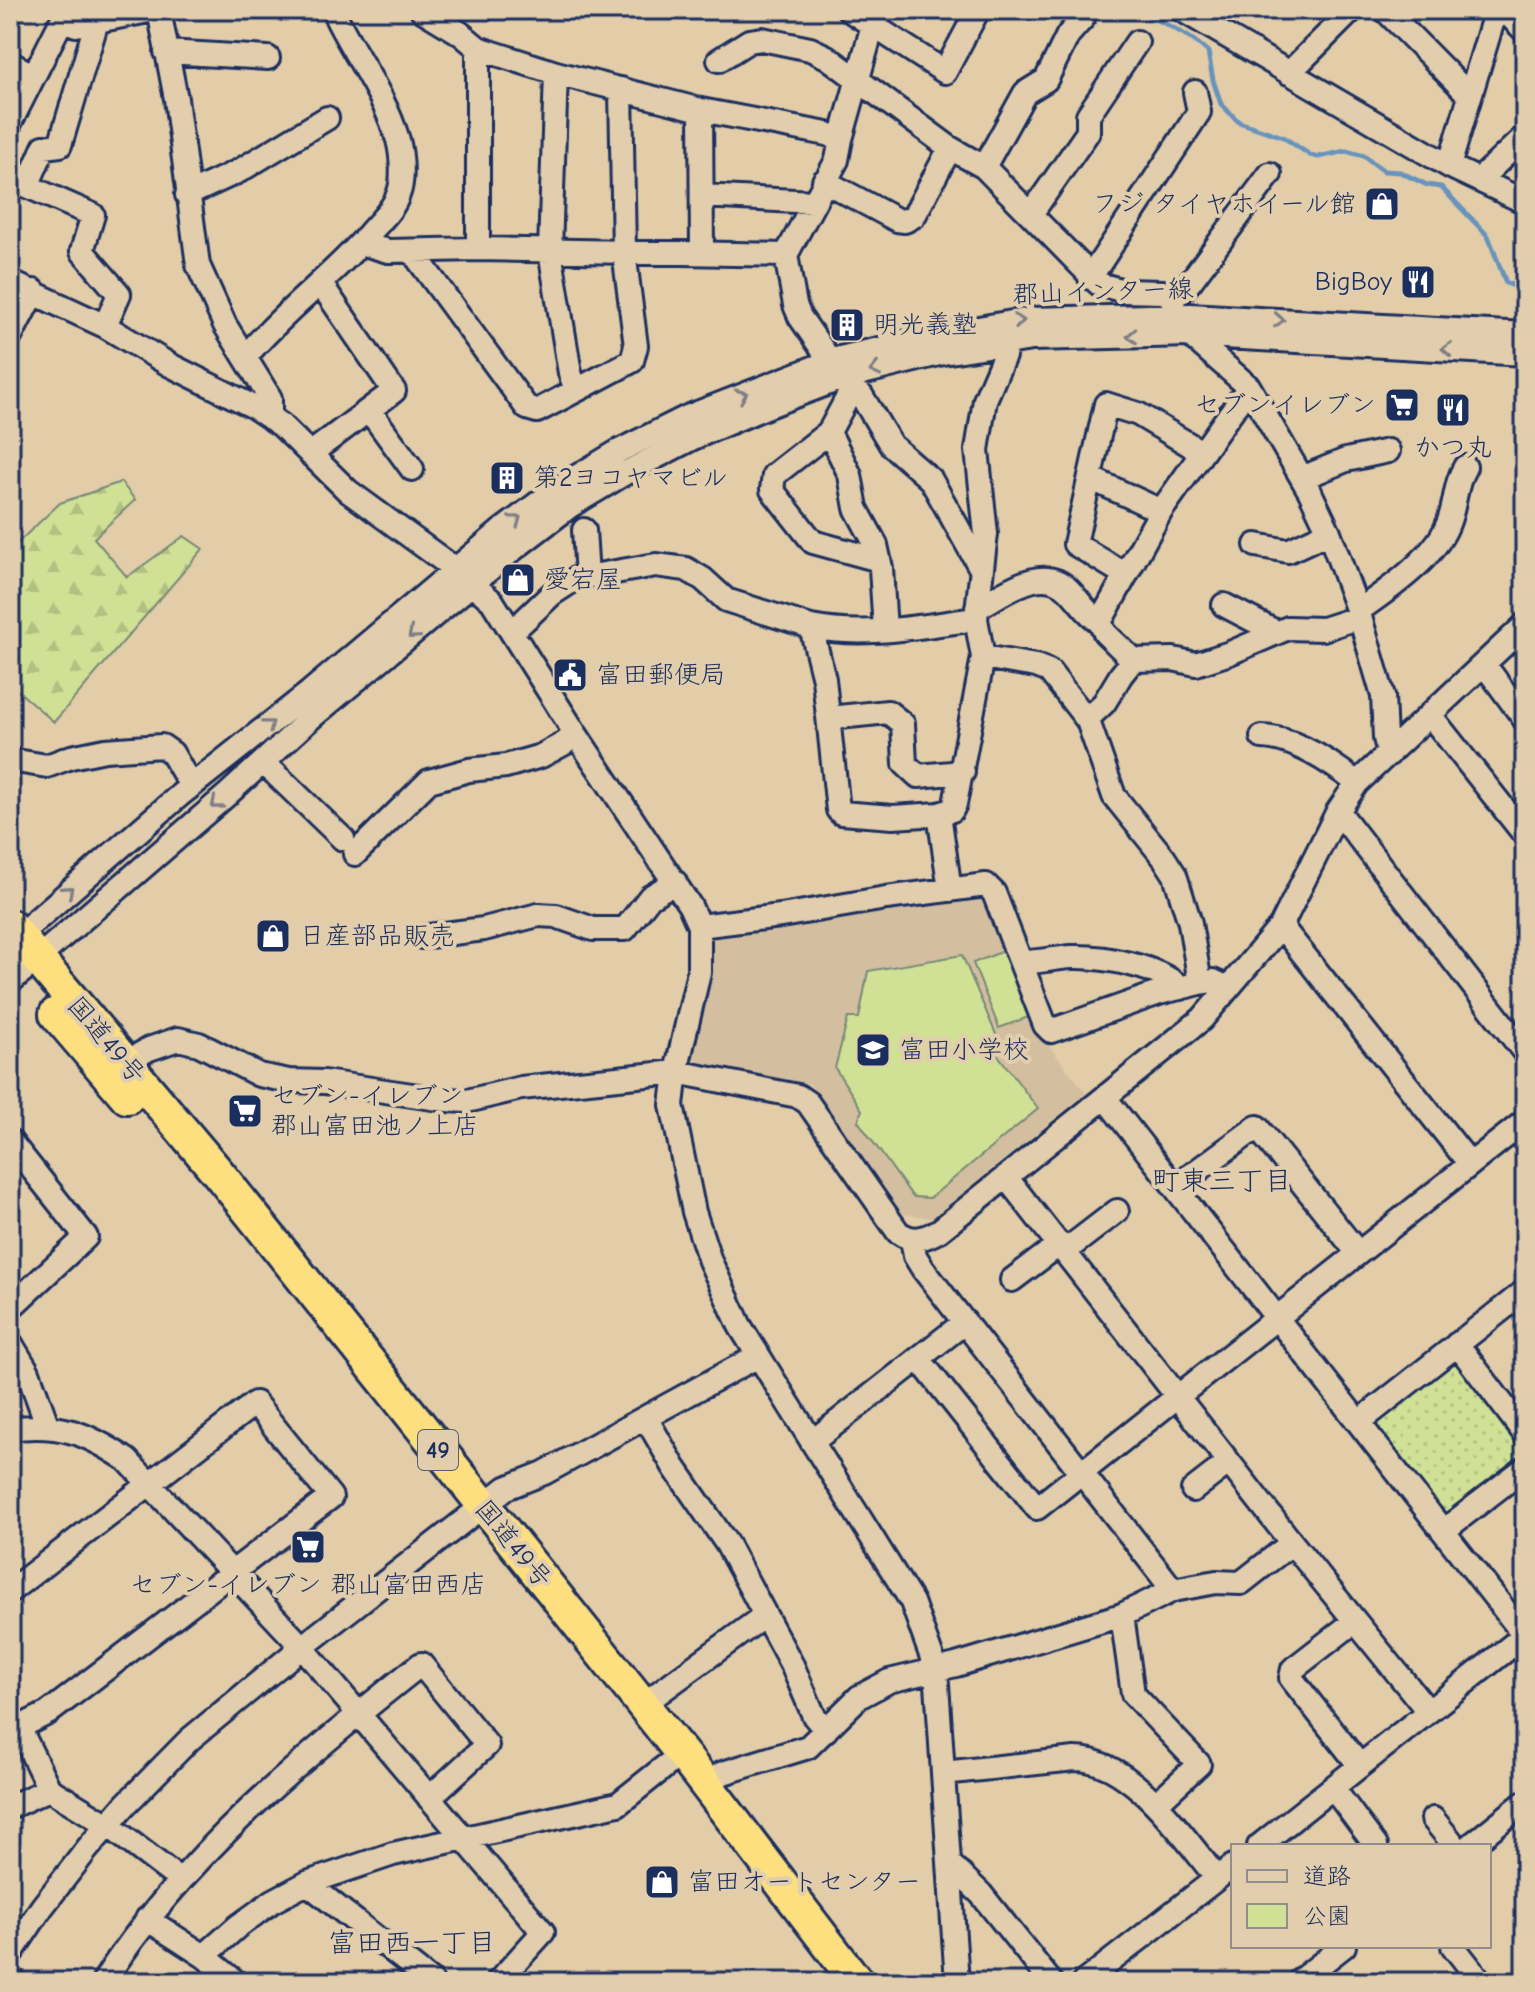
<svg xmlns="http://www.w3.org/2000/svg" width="1535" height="1992" font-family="'Comic Neue','Klee One',sans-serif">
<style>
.built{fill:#d3be9f}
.green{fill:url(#green-dots);stroke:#768879;stroke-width:2}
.forest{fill:url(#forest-firs);stroke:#768879;stroke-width:2}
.pitch{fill:#d0e094;stroke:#768879;stroke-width:2}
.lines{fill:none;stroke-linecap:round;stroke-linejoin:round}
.stream{stroke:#6893bc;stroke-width:5}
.minor-casing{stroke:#1b2f5e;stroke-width:28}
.highway-casing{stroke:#1b2f5e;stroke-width:38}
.minor{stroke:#e2ceac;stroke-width:22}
.highway{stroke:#fddf80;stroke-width:32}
.oneway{stroke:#7e7e85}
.labels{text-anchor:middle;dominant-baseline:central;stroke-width:8;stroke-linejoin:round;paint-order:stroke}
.shield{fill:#e2ceac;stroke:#575f75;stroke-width:2}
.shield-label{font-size:24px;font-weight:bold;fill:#1b2f5e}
.poi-label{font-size:26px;fill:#1b2f5e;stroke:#e2ceac;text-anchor:start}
.street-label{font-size:26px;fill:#1b2f5e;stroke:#e2ceac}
.neighbourhood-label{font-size:28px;fill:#1b2f5e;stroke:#e2ceac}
</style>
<defs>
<pattern id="green-dots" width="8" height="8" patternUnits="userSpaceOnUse" patternTransform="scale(2)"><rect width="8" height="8" fill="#d0e094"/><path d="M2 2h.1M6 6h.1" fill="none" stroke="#b2c082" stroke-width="1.8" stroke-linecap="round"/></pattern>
<pattern id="forest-firs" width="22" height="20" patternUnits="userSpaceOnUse" patternTransform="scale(2)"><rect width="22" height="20" fill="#d0e094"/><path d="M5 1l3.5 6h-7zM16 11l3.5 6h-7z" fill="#b2c082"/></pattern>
</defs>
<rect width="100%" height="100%" fill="#e3cda8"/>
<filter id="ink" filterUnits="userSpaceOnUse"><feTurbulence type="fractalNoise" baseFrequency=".0125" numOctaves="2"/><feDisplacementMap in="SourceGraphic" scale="16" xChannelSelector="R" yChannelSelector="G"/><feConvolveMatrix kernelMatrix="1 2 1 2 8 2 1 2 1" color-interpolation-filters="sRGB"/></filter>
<g filter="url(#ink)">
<!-- built -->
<path class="built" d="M 983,894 L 1042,1037 L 1086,1093 L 932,1218 L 903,1214 L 810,1084 L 693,1062 L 715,931 Z"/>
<!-- green -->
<path class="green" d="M 1454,1354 L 1525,1448 L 1525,1452 L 1447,1517 L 1374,1423 Z"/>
<!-- forest -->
<path class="forest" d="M 121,482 L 135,500 L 94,538 L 127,577 L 184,536 L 203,549 L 54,722 L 10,684 L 10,550 L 60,503 Z"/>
<!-- pitch -->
<path class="pitch" d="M 1006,950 L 1031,1016 L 999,1028 L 973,963 Z
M 962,955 L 1001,1046 L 995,1051 L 1038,1109 L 930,1198 L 913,1197 L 858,1121 L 862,1110 L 835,1068 L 848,1018 L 859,1018 L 868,971 Z"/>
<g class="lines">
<!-- stream -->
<path class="stream" d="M 1131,10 C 1157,19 1188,33 1208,52 L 1213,80 L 1221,104 L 1239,122 L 1283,137 L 1310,155 L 1318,157 L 1346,151 L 1364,156 L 1384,171 L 1400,172 L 1427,185 L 1441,187 L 1488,236 L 1506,283 L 1525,289"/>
<defs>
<path id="minor" d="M 159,10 L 176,99 L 198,265 L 225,325 L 270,398 L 270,418
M 849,10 L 945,72 L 978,10
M 1182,10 L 1449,166 L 1525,202
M 1385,10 L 1470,96
M 1504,10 L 1525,31
M 97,21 L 60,145 L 44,147 L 27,186 L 93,215 L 82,251 L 119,294 L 105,326
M 478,48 L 478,249
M 166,52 L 268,58
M 719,60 L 749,41 L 762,39 L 810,49 L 827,57 L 950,148 L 984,167 L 1099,284 L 1124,291 L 1163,292 L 1172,297 L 1175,315 L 1181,327 L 1249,387 L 1310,492 L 1329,532 L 1360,617 L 1383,696 L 1385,738 L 1389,754
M 10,63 L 32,75
M 556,73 L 550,251 L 570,373 L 576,390
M 1289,73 L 1352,10
M 701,110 L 702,252
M 10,123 L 62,20 L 76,25 L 154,10
M 841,139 L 873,25 L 883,10
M 1449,166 L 1496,10
M 984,167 L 1025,93 L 1046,80 L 1068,35 L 1083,18
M 1479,180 L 1525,136
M 824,181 L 897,220 L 905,221 L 914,216 L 950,148
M 187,195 L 239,171 L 327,118
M 702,196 L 814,202
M 1031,214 L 1088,132 L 1088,115 L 1137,42
M 361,243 L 388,251 L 478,249 L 786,255 L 837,160 L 841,139 L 827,134 L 701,110 L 556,73 L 478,48 L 460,33 L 422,10
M 412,251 L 527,408 L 537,411 L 632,361 L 636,346 L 624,252 L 621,89
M 786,255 L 795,305 L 800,317 L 851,391 L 861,395 L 891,445 L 931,480 L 980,567
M 1090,278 L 1199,112 L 1195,92
M 10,282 L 105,326 L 170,365 L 254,407 L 281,425 L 348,491 L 455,569 L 492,601 L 575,733 L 690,906 L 699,926 L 699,972 L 676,1072 L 672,1105 L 694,1212 L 710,1261 L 740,1326 L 912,1602 L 936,1669 L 957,1982
M 1172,297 L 1181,292 L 1190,282 L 1270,174
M 10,337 L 34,291
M 246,356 C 283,312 330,278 368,235 C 378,223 393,210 398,195 C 404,181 402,155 398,140 C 384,94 358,61 337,19 L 337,10
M 851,391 L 829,432 L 774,475 L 772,490 L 813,542 L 879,560
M 369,410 L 412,469
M 829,432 L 850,475 L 856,508 L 876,545 L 881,568 L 885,630
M 310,454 L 394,391 L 321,284
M 1090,478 L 1161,511
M 1302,478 L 1346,460 L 1388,451
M 584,530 L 587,576
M 1256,545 L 1288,551 L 1329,532
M 1126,575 L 1075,544 L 1106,404 L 1138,414 L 1200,451
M 1224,605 L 1276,632
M 977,608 C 1004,594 1042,562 1069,590 C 1080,601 1087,614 1100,622 L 1161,511 L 1249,387
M 1358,611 C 1387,591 1434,558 1447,526 C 1456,507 1454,485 1465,467
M 1100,622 L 1105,633 L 1133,660 L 1173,659 L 1196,664 L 1230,653 L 1288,628 L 1323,629 L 1360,617
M 513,631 L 552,594 L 575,579 L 656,565 L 686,569 L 703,579 L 726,600 L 811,627
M 983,657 L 1036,666 L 1049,671 L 1088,721 L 1114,796 L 1164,858 L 1175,875 L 1190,923 L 1200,983
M 1484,664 L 1525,720
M 1430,715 L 1525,835
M 829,718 L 888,712 L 903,724 L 905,764 L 918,776 L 963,772
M 1087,719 L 1104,703 L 1121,675 L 1133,660
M 1262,737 C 1294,738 1332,763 1357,783
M 10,760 L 47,766 L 71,757 L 105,750 L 162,746 L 172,753 L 191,786
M 263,762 L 343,839
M 1338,811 L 1525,1053
M 939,814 L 893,817 L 841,813 L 838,810 L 824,679 L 811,627 C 866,638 921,626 976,619
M 355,854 L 429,781 L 469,770 L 506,766 L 541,756 L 565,743 L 575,733
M 950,890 L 939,814 L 952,810 L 955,804 L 983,657 L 976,619 L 986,534 L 977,450 L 985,400 L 1004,356 L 1006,343
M 699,926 L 781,916 L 886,898 L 986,885 L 994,893 L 1045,1025 L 1051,1031 L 1159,993 L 1200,983 L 1213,981 L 1228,988
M 1281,926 L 1470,1164
M 421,937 L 484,929 L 538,915 L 556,916 L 593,929 L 625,929 L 650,897 L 675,882
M 10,943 L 180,795 L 310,692 L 501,531 L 558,488 L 619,451 L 687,417 L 836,359 L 939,335 L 1030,319 L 1190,315 L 1525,334
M 1022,964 L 1028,962 C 1043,961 1057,958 1072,957 C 1103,956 1158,966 1181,988
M 10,982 L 228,794 L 312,717 L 515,548 L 570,506 L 627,472 L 693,438 L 766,407 L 842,378 L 943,353 L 1032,339 L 1190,335 L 1525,354
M 114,1069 L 149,1049 L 178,1039 L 199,1044 L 259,1075 L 289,1081 L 324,1082 L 446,1100 L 467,1101 L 521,1088 L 676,1072 L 798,1096 L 808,1103 L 898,1232 C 913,1243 925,1239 940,1230 L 1202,1019 L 1281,926 L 1338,811 L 1357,783 L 1525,625
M 1106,1099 L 1525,1636
M 10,1141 L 86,1237 L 10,1308
M 1006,1177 L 1292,1543
M 1175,1187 L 1257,1127 L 1358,1253
M 912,1239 L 915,1256 L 923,1269 L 1173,1590
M 1065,1251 L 1117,1211
M 1012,1280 L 1060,1244
M 10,1342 L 28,1372 L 48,1427
M 1457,1344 L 1525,1434
M 919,1359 L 1037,1508 L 1525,1121
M 646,1418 L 674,1467 L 727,1544 L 793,1667 L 814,1716 L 826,1730
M 1359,1422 L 1525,1291
M 10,1429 C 59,1422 87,1433 127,1460 L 302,1647 L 543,1932 L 498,1982
M 812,1442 L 965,1322
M 1193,1490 L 1229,1462
M 1443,1531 L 1525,1468
M 10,1591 L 255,1403 L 331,1497 L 48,1713 L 10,1732
M 1122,1615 L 1133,1694 L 1199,1764 L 1156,1804
M 1355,1621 L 1293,1669 L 1291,1678 L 1360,1766
M 642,1705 L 764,1616
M 19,1727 L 49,1789
M 943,1773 L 1075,1759 C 1132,1759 1184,1838 1217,1878
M 705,1784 L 723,1773 L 808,1747 L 859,1697 L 889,1681 L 956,1665 L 1122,1615 L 1173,1590 L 1216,1582 L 1241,1583 L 1292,1543 L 1428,1711
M 1333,1788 L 1376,1846
M 10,1807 L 49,1789 L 108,1825 L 180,1880
M 1433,1819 L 1455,1846
M 1259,1846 L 1525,1635
M 1470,1846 L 1525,1802
M 951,1865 L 981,1894 L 1051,1982
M 307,1883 L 432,1982
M 147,1919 L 204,1956 L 237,1927 L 273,1901 L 307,1883 L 393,1854 L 618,1804 L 667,1765
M 1453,1946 L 1481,1982
M 10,1955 L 42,1907 L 88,1848 L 127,1803 L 189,1740 L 302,1647 L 506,1488 L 544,1473 L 758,1356
M 204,1956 L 236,1982
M 10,1978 L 15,1982
M 103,1982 C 185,1855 303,1757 421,1664 L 487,1745 L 429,1798
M 1084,1982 L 1233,1866
M 1298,1982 L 1344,1946"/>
<path id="highway" d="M 10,926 L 220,1175 L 687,1760 L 857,1982
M 56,1014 L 127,1097"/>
</defs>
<!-- minor casing -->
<use href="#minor" class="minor-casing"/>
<!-- highway casing -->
<use href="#highway" class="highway-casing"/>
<!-- minor -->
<use href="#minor" class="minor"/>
<!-- highway -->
<use href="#highway" class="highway"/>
</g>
<!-- one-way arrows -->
<defs><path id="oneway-chevron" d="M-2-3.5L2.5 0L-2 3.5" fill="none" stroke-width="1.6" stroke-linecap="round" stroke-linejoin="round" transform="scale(2)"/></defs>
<g class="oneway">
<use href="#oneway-chevron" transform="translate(1279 320) rotate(3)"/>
<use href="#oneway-chevron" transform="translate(1019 321) rotate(-8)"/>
<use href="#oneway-chevron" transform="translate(1132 336) rotate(178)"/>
<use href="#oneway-chevron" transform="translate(1447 349) rotate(-177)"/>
<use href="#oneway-chevron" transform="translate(875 370) rotate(167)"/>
<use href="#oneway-chevron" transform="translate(742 395) rotate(-22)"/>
<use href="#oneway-chevron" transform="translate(516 520) rotate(-37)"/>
<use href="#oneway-chevron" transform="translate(413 634) rotate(139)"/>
<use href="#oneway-chevron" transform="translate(269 725) rotate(-38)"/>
<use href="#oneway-chevron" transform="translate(216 804) rotate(140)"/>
<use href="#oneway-chevron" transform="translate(68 891) rotate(-41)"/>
</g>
</g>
<!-- icons -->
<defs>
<symbol id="shop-square" viewBox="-11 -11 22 22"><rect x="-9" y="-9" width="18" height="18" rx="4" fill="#1b2f5e" stroke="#e2ceac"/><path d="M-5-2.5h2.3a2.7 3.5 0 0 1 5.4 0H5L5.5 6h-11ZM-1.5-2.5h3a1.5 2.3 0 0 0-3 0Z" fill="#fff"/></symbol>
<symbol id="restaurant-square" viewBox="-11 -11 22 22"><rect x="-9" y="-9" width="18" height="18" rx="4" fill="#1b2f5e" stroke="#e2ceac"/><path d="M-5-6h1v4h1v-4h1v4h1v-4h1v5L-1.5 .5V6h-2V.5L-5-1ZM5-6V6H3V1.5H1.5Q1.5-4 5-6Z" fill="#fff"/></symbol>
<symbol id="building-square" viewBox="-11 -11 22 22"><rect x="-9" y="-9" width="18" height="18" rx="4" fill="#1b2f5e" stroke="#e2ceac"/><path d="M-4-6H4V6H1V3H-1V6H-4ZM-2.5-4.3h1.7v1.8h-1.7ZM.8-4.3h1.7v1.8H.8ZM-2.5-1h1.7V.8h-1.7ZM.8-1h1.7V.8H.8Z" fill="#fff"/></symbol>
<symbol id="supermarket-square" viewBox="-11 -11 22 22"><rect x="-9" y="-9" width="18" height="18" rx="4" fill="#1b2f5e" stroke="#e2ceac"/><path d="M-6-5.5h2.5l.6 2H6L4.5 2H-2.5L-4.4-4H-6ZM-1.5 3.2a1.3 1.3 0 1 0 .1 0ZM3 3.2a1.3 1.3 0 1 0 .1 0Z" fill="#fff"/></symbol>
<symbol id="civic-square" viewBox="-11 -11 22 22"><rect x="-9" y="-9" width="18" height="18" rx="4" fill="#1b2f5e" stroke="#e2ceac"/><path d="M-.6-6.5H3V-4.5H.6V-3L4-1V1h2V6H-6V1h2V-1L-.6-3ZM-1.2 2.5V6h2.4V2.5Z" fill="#fff"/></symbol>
<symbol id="school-square" viewBox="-11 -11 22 22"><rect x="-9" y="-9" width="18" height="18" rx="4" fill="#1b2f5e" stroke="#e2ceac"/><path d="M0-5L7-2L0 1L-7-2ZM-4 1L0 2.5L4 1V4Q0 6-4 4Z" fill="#fff"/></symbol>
</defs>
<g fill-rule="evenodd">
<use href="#shop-square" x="1362" y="184" width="40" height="40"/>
<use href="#restaurant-square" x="1398" y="262" width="40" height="40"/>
<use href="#building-square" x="827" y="305" width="40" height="40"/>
<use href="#supermarket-square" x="1382" y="385" width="40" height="40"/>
<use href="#restaurant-square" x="1433" y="390" width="40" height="40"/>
<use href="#building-square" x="487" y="458" width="40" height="40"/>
<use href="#shop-square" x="498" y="560" width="40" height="40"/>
<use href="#civic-square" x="550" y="655" width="40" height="40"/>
<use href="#shop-square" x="253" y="916" width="40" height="40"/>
<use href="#school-square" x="853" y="1030" width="40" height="40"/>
<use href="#supermarket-square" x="225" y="1091" width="40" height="40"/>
<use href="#supermarket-square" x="288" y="1527" width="40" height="40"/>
<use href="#shop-square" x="642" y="1862" width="40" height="40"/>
</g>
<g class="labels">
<!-- shield labels -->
<rect class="shield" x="418" y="1430" width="40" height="40" rx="6"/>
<g class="shield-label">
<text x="438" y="1450">49</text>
</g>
<!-- poi labels -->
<g class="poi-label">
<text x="1356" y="204" text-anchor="end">フジ タイヤホイール館</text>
<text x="1392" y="282" text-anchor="end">BigBoy</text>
<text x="873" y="325">明光義塾</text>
<text x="1376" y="405" text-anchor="end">セブンイレブン</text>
<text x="1453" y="448" text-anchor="middle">かつ丸</text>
<text x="533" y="478">第2ヨコヤマビル</text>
<text x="544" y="580">愛宕屋</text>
<text x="596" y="675">富田郵便局</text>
<text x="299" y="936">日産部品販売</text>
<text x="899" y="1050">富田小学校</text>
<text x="271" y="1096">セブン-イレブン<tspan x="271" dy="30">郡山富田池ノ上店</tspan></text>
<text x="308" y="1585" text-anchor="middle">セブン-イレブン 郡山富田西店</text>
<text x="688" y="1882">富田オートセンター</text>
</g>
<!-- street labels -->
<g class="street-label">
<text transform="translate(1103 292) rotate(-2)">郡山インター線</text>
<text transform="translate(106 1040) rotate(50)">国道49号</text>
<text transform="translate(513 1544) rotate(51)">国道49号</text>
</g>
<!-- neighbourhood labels -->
<g class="neighbourhood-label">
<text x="1222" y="1181">町東三丁目</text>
<text x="412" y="1943">富田西一丁目</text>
</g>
</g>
<!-- margin -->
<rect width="1535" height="1992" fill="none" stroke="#e2ceac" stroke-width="40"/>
<rect x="20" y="20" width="1495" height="1952" fill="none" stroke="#1b2f5e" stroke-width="3" filter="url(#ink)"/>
<!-- legend -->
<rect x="1231" y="1844" width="260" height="104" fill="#e2ceac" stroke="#928e8d" stroke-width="2"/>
<rect x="1247" y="1870" width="40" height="12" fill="#e2ceac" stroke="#928e8d" stroke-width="2"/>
<text x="1303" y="1884" font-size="24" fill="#1b2f5e">道路</text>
<rect x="1247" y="1904" width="40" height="24" fill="#d0e094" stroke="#928e8d" stroke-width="2"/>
<text x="1303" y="1924" font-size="24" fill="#1b2f5e">公園</text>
</svg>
